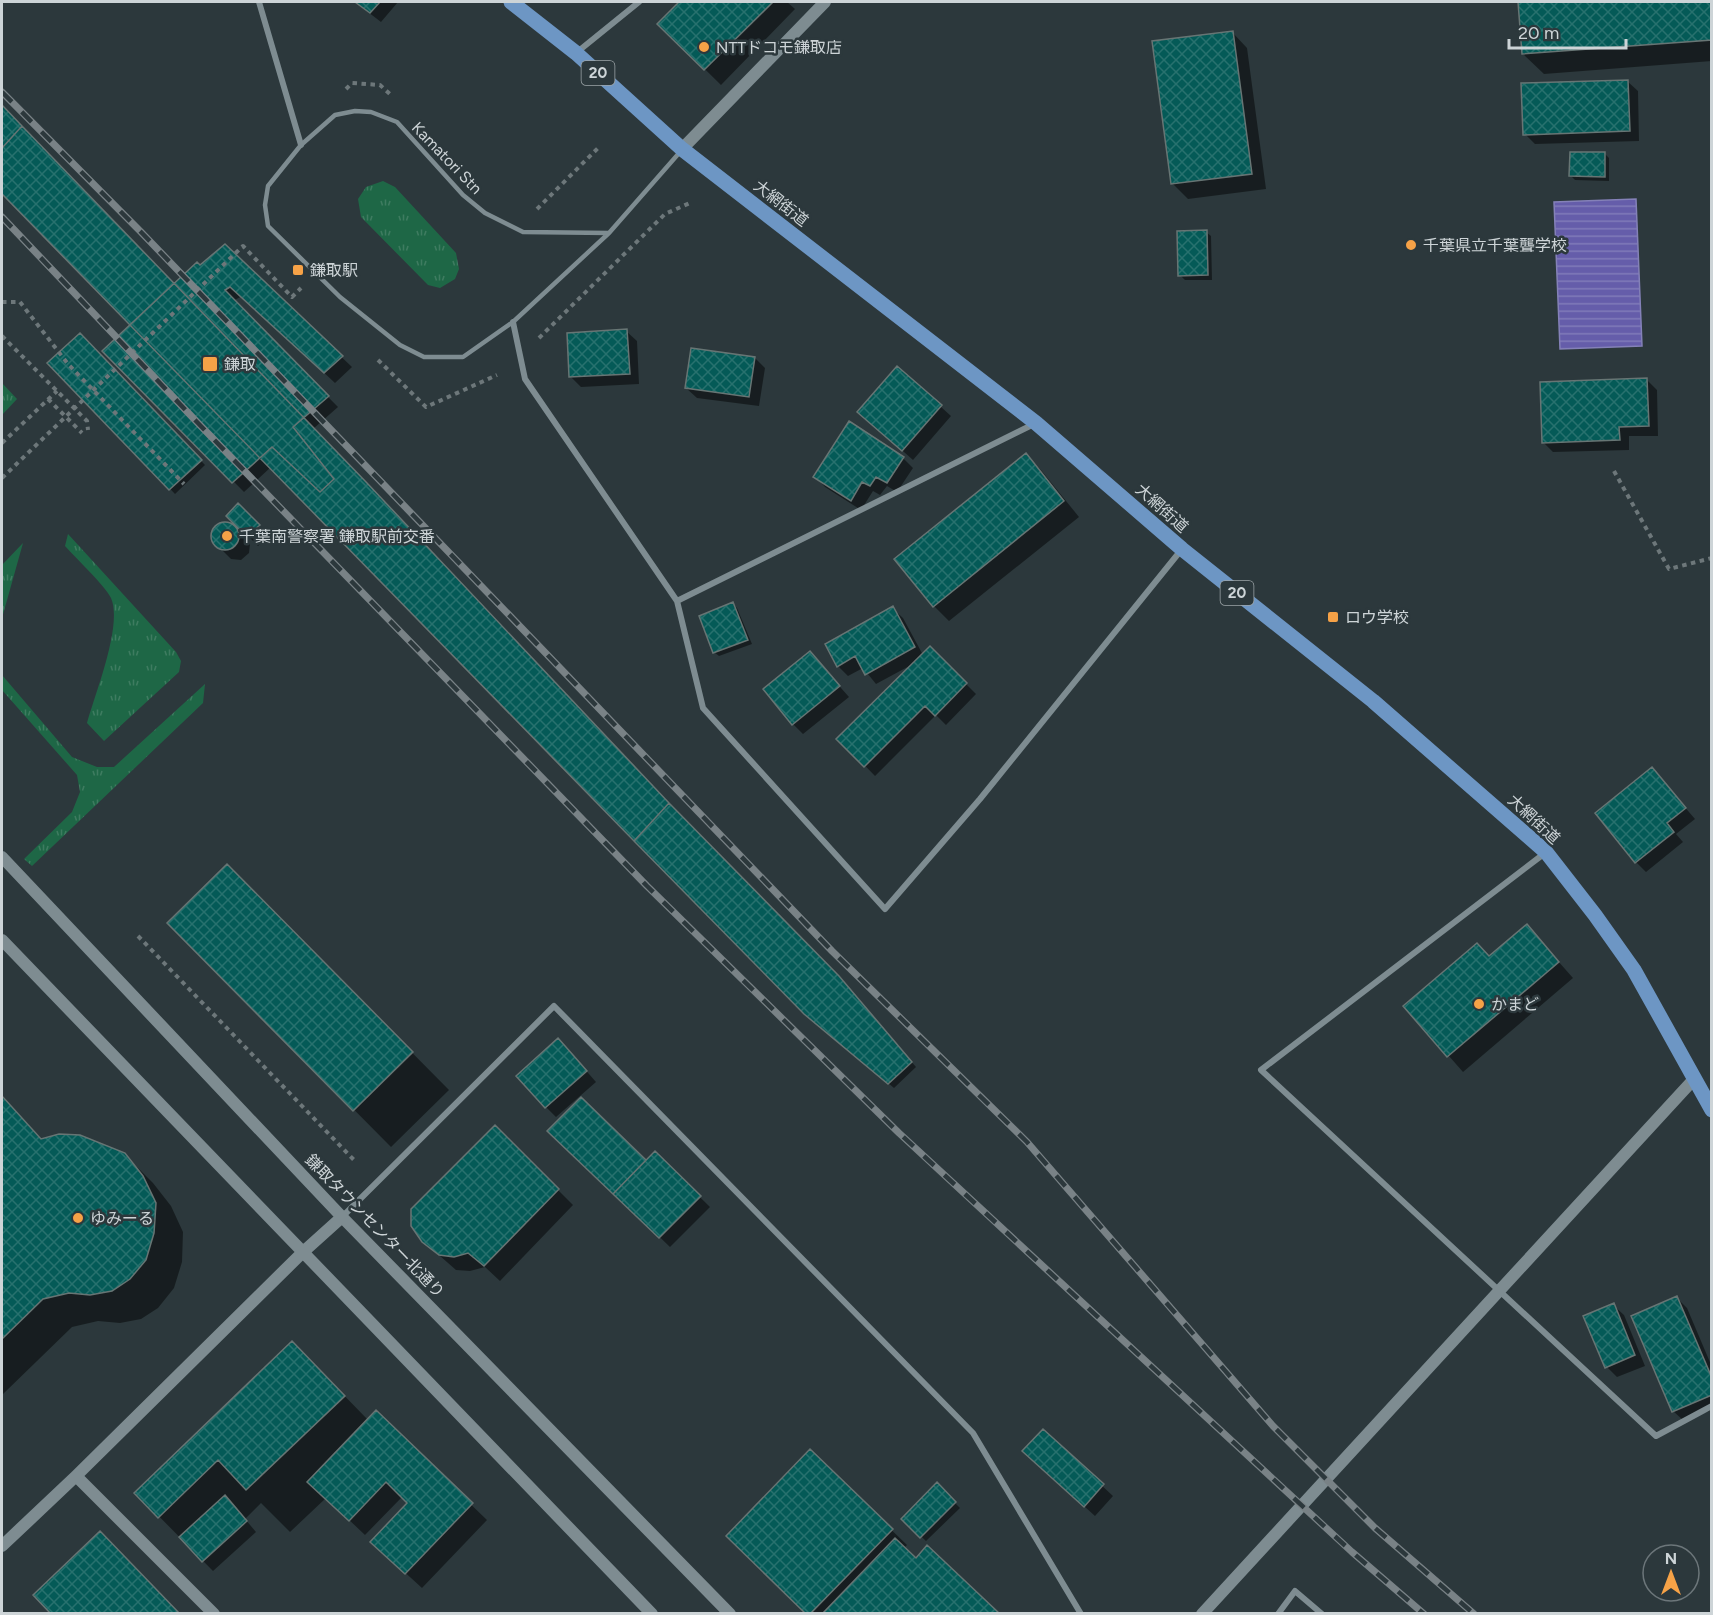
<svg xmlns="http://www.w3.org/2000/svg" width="1713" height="1615" font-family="Figtree,'Noto Sans JP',sans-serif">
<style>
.grass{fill:url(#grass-tufts)}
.water{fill:url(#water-rules);stroke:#8481b8;stroke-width:1.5}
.shadow{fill:#0007}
.building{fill:url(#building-cross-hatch);stroke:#677574;stroke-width:1.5}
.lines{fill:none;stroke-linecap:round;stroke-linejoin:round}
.path{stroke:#6d777a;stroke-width:4;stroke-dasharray:4.5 4.5;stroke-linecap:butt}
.lane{stroke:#7e8c91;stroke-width:4.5}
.street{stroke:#7e8c91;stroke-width:6}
.secondary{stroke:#7e8c91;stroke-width:12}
.primary{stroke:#6d96c4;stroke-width:15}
.rail-casing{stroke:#798286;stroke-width:7}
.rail{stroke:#2c383c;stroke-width:4.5;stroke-dasharray:14;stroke-linecap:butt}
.poi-dot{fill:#f6a247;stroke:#2c383c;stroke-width:2}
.labels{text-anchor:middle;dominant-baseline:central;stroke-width:5;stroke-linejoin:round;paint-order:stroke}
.shield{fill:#2c383c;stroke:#9da5a8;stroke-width:1.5}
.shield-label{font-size:15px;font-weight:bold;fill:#cdd4d7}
.poi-label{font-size:16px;fill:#cdd4d7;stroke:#2c383c;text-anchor:start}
.street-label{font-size:16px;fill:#cdd4d7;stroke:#2c383c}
</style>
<defs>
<pattern id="grass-tufts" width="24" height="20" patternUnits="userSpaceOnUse" patternTransform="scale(1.5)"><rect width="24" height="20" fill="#1e6746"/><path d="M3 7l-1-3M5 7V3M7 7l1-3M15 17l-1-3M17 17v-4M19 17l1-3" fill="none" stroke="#3e7c60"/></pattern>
<pattern id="water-rules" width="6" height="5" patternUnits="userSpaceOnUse" patternTransform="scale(1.5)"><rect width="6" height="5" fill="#655daa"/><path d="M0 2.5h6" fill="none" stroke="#817bb9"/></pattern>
<pattern id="building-cross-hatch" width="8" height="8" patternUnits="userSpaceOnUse" patternTransform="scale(1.5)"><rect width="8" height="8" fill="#045a57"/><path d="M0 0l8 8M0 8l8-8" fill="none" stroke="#27716e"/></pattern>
</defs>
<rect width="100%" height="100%" fill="#2c383c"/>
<!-- grass -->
<path class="grass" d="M 383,181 L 395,187 L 456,253 L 459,269 L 455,279 L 440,288 L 428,285 L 361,217 L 358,199 L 366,187 Z
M 2,383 L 17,399 L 2,415 Z
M 68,534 L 176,652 L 181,661 L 179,672 L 104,741 L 87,723 C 95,694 123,625 111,598 C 106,587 75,557 65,546 Z
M 23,543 L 2,618 L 2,565 Z
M 2,675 L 72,757 L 97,767 L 114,767 L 205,684 L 203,703 L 32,866 L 24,859 L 72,812 L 80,792 L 77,775 L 2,690 Z"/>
<!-- water -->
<path class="water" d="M 1636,199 L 1642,346 L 1560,349 L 1554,202 Z"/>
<!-- shadow -->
<path class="shadow" d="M 355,2 L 398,2 L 381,22 Z
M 681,2 L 787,2 L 795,9 L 721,85 L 659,24 Z
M 1519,2 L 1712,2 L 1712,61 L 1544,74 L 1523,54 Z
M 1232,32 L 1247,48 L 1266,189 L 1188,199 L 1172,183 Z
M 1627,81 L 1638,91 L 1639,141 L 1535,144 L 1525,134 Z
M 2,108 L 174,285 L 225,246 L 352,367 L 335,383 L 242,296 L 233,301 L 338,407 L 313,429 L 674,810 L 844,983 L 916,1067 L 894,1088 L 810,1018 L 271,467 L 244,492 L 104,351 L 132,325 L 2,193 Z
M 1605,154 L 1609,158 L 1609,181 L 1575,180 L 1571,176 Z
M 1206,232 L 1211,236 L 1212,280 L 1185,280 L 1180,275 Z
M 626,331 L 637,341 L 639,384 L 581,387 L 571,377 Z
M 80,335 L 205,465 L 175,494 L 50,363 Z
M 755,358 L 765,368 L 759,406 L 697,398 L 686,388 Z
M 898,368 L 951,416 L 913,460 L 859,412 Z
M 1647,380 L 1657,390 L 1658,436 L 1629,436 L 1629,450 L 1553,452 L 1543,442 Z
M 1026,455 L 1041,470 L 1079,517 L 949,621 L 934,606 Z
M 903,458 L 913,468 L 897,492 L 887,486 L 880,495 L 873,491 L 861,510 L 825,487 L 815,476 Z
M 238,505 L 268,536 L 258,546 L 228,516 Z
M 229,524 L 250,544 L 249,553 L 241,560 L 231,559 L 213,541 L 213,532 L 220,525 Z
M 733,604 L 737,608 L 752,644 L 719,656 L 714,652 Z
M 892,608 L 903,618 L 923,655 L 930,648 L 976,694 L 946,725 L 936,715 L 875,776 L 839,739 L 913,664 L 876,684 L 863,668 L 848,676 L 838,666 Z
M 810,653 L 849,697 L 803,734 L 793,724 Z
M 1652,769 L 1695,819 L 1676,834 L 1683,842 L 1646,872 L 1636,862 Z
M 264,903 L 449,1090 L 391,1147 L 169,923 Z
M 1527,926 L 1573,978 L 1463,1072 L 1405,1006 L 1490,958 Z
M 568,1050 L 596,1082 L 556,1117 L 546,1107 Z
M 2,1095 L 42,1140 L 124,1154 L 153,1183 L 171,1206 L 183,1232 L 182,1262 L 174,1288 L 158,1308 L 141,1319 L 120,1323 L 98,1321 L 72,1327 L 2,1395 Z
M 581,1099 L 646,1162 L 655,1153 L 710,1207 L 670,1247 L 550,1131 Z
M 495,1127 L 573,1205 L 500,1281 L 485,1267 L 470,1271 L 456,1270 L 423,1241 Z
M 1677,1298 L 1687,1308 L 1712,1367 L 1712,1410 L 1684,1421 L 1673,1411 Z
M 1613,1305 L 1624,1315 L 1645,1366 L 1617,1377 L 1607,1367 Z
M 335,1386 L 368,1420 L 376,1413 L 487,1520 L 422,1588 L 388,1557 L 409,1503 L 402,1497 L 365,1535 L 326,1498 L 290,1532 L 261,1503 L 245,1519 L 256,1532 L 213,1571 L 136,1493 Z
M 1043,1431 L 1113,1496 L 1095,1516 L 1034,1461 Z
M 810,1451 L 907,1545 L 904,1548 L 916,1560 L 998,1614 L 807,1614 Z
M 937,1485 L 960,1508 L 926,1541 L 903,1519 Z"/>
<!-- building -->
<path class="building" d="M 355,2 L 380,2 L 370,13 Z
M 679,2 L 773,2 L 704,70 L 657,24 Z
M 1518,2 L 1712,2 L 1712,40 L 1522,54 Z
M 1233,31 L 1252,174 L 1171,184 L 1152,41 Z
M 1628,80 L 1630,131 L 1523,135 L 1521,83 Z
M 2,105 L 22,126 L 2,148 Z
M 22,126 L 367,483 L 669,803 L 634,841 L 2,194 L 2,148 Z
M 1570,152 L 1605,152 L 1605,177 L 1569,176 Z
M 1207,230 L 1208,275 L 1178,276 L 1177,231 Z
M 225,244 L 343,356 L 324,373 L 230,287 L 225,290 L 329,396 L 293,427 L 334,479 L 320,492 L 272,447 L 232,483 L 102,351 L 197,262 L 200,265 Z
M 627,329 L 630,374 L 569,377 L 567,333 Z
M 80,333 L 202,460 L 169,490 L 47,363 Z
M 691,348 L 755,357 L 749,397 L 685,388 Z
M 897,366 L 942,405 L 902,451 L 857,412 Z
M 1647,378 L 1649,426 L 1619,427 L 1620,440 L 1542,443 L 1540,382 Z
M 849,421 L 904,457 L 887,483 L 876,477 L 870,486 L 862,482 L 851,501 L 813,477 Z
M 1026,453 L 1064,501 L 933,607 L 894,559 Z
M 238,503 L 260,525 L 247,537 L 226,516 Z
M211 536a14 14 0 1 1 28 0a14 14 0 1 1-28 0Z
M 733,602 L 748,640 L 713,653 L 699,616 Z
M 893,606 L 915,647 L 865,675 L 855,656 L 837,667 L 825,644 Z
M 930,646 L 967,683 L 935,716 L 925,706 L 864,767 L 836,739 Z
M 810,651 L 840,686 L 792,725 L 763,689 Z
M 1652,767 L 1686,808 L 1667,823 L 1674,832 L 1635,863 L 1595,813 Z
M 669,803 L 839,976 L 912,1062 L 888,1084 L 804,1014 L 634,841 Z
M 227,864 L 413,1052 L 353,1111 L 167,923 Z
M 1527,924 L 1559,962 L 1447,1057 L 1403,1006 L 1477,943 L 1489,956 Z
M 558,1038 L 587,1071 L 545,1108 L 516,1076 Z
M 2,1096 L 41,1139 L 59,1134 L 80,1135 L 125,1153 L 143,1176 L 156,1203 L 154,1233 L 146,1260 L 130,1279 L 112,1291 L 90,1295 L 69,1293 L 43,1299 L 2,1339 Z
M 581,1097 L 646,1160 L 613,1194 L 547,1131 Z
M 495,1125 L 559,1189 L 484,1266 L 468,1253 L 454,1257 L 439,1255 L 422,1242 L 411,1226 L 411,1209 Z
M 655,1151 L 701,1196 L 659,1238 L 613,1194 Z
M 1677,1296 L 1712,1378 L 1712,1395 L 1672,1412 L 1631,1316 Z
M 1614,1303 L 1635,1355 L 1605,1368 L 1583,1316 Z
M 292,1341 L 345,1396 L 246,1490 L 218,1460 L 158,1518 L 134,1493 Z
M 376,1410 L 473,1503 L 405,1574 L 370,1542 L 407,1503 L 386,1482 L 349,1521 L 307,1482 Z
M 1043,1429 L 1104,1484 L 1084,1507 L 1022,1451 Z
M 810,1449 L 893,1529 L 810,1614 L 806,1614 L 726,1536 Z
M 937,1482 L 956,1502 L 920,1538 L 901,1519 Z
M 225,1495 L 247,1521 L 202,1562 L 179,1537 Z
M 100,1531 L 180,1614 L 51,1614 L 33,1595 Z
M 895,1538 L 916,1558 L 927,1545 L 1000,1614 L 822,1614 Z"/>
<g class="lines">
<!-- path -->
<path class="path" d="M 346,89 L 352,83 L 380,85 L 390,94
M 537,209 L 598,148
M 2,302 L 20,302 L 68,364 L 184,484
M 2,336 L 87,421 L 88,430
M 539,338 L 665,214 L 692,202
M 378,360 L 426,407 L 497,375
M 48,399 L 82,433
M 2,443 L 57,391
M 1614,471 L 1669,569 L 1712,558
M 2,478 L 243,246 L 292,297 L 301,288
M 138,936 L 354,1160"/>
<!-- lane -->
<path class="lane" d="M 609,233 L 523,232 L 485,213 L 463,195 L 397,122 L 371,112 L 355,111 L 335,115 L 301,145 L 268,186 L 265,205 L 268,226 L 340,297 L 400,345 L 424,357 L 463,357 L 513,322 L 609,233 L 680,152"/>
<!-- street -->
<path class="street" d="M 259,2 L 301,145
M 576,53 L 639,2
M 513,322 L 525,379 L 677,601 L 703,708 L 885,909 L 980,799 L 1182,549
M 677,601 L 1034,424
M 1545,853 L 1261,1070 L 1656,1436 L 1712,1406
M 342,1217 L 554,1006 L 973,1433 L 1081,1614
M 1278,1614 L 1295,1591 L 1322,1614"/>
<!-- secondary -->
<path class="secondary" d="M 682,149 L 825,2
M 2,857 L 342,1217 L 730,1614
M 2,940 L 652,1614
M 76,1476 L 214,1614
M 2,1546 L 76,1476 L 302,1253 L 342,1217
M 1202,1614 L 1695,1078"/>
<!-- primary -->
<path class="primary" d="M 511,2 L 576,53 L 682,149 L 1036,423 L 1182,549 L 1373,701 L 1546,852 L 1595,915 L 1634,970 L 1712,1110"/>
<defs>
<path id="rail" d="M 2,92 L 141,232 L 832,951 L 1027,1142 L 1273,1426 L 1375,1528 L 1474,1614
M 2,217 L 196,421 L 647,886 L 899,1133 L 1352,1552 L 1424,1614"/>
</defs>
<!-- rail casing -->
<use href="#rail" class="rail-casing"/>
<!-- rail -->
<use href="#rail" class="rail"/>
</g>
<!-- markers -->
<g class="poi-dot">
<circle cx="704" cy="47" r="6"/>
<circle cx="1411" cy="245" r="6"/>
<rect x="292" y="264" width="12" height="12" rx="3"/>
<rect x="202" y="356" width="16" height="16" rx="3"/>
<circle cx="227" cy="536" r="6"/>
<rect x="1327" y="611" width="12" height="12" rx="3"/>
<circle cx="1479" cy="1004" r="6"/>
<circle cx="78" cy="1218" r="6"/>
</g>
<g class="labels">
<!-- shield labels -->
<g class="shield">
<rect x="581.5" y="61" width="33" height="24" rx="4.5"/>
<rect x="1220.5" y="581" width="33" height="24" rx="4.5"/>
</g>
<g class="shield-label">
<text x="598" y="73">20</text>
<text x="1237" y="593">20</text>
</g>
<!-- poi labels -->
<g class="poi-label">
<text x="716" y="47">NTTドコモ鎌取店</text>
<text x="1423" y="245">千葉県立千葉聾学校</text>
<text x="310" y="270">鎌取駅</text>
<text x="224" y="364">鎌取</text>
<text x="239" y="536">千葉南警察署 鎌取駅前交番</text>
<text x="1345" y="617">ロウ学校</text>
<text x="1491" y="1004">かまど</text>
<text x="90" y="1218">ゆみーる</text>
</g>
<!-- street labels -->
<g class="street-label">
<text transform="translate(447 158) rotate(46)">Kamatori Stn</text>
<text transform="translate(781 203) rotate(38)">大網街道</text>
<text transform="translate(1162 508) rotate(42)">大網街道</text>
<text transform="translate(1534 819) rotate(43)">大網街道</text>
<text transform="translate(375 1226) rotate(46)">鎌取タウンセンター北通り</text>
</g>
</g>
<!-- border -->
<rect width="1713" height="1615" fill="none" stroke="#cdd4d7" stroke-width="6"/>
<!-- north arrow -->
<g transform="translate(1671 1573)"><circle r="28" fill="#2c383c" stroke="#6c767a" stroke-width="1.5"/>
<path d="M0-4.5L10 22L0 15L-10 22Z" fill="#f6a247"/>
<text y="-9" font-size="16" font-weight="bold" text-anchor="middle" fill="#cdd4d7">N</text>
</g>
<!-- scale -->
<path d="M1509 39v9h117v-9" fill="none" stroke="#cdd4d7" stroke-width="3"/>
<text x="1518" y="39" font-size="18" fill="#cdd4d7" stroke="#2c383c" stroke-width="4.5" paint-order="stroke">20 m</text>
</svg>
